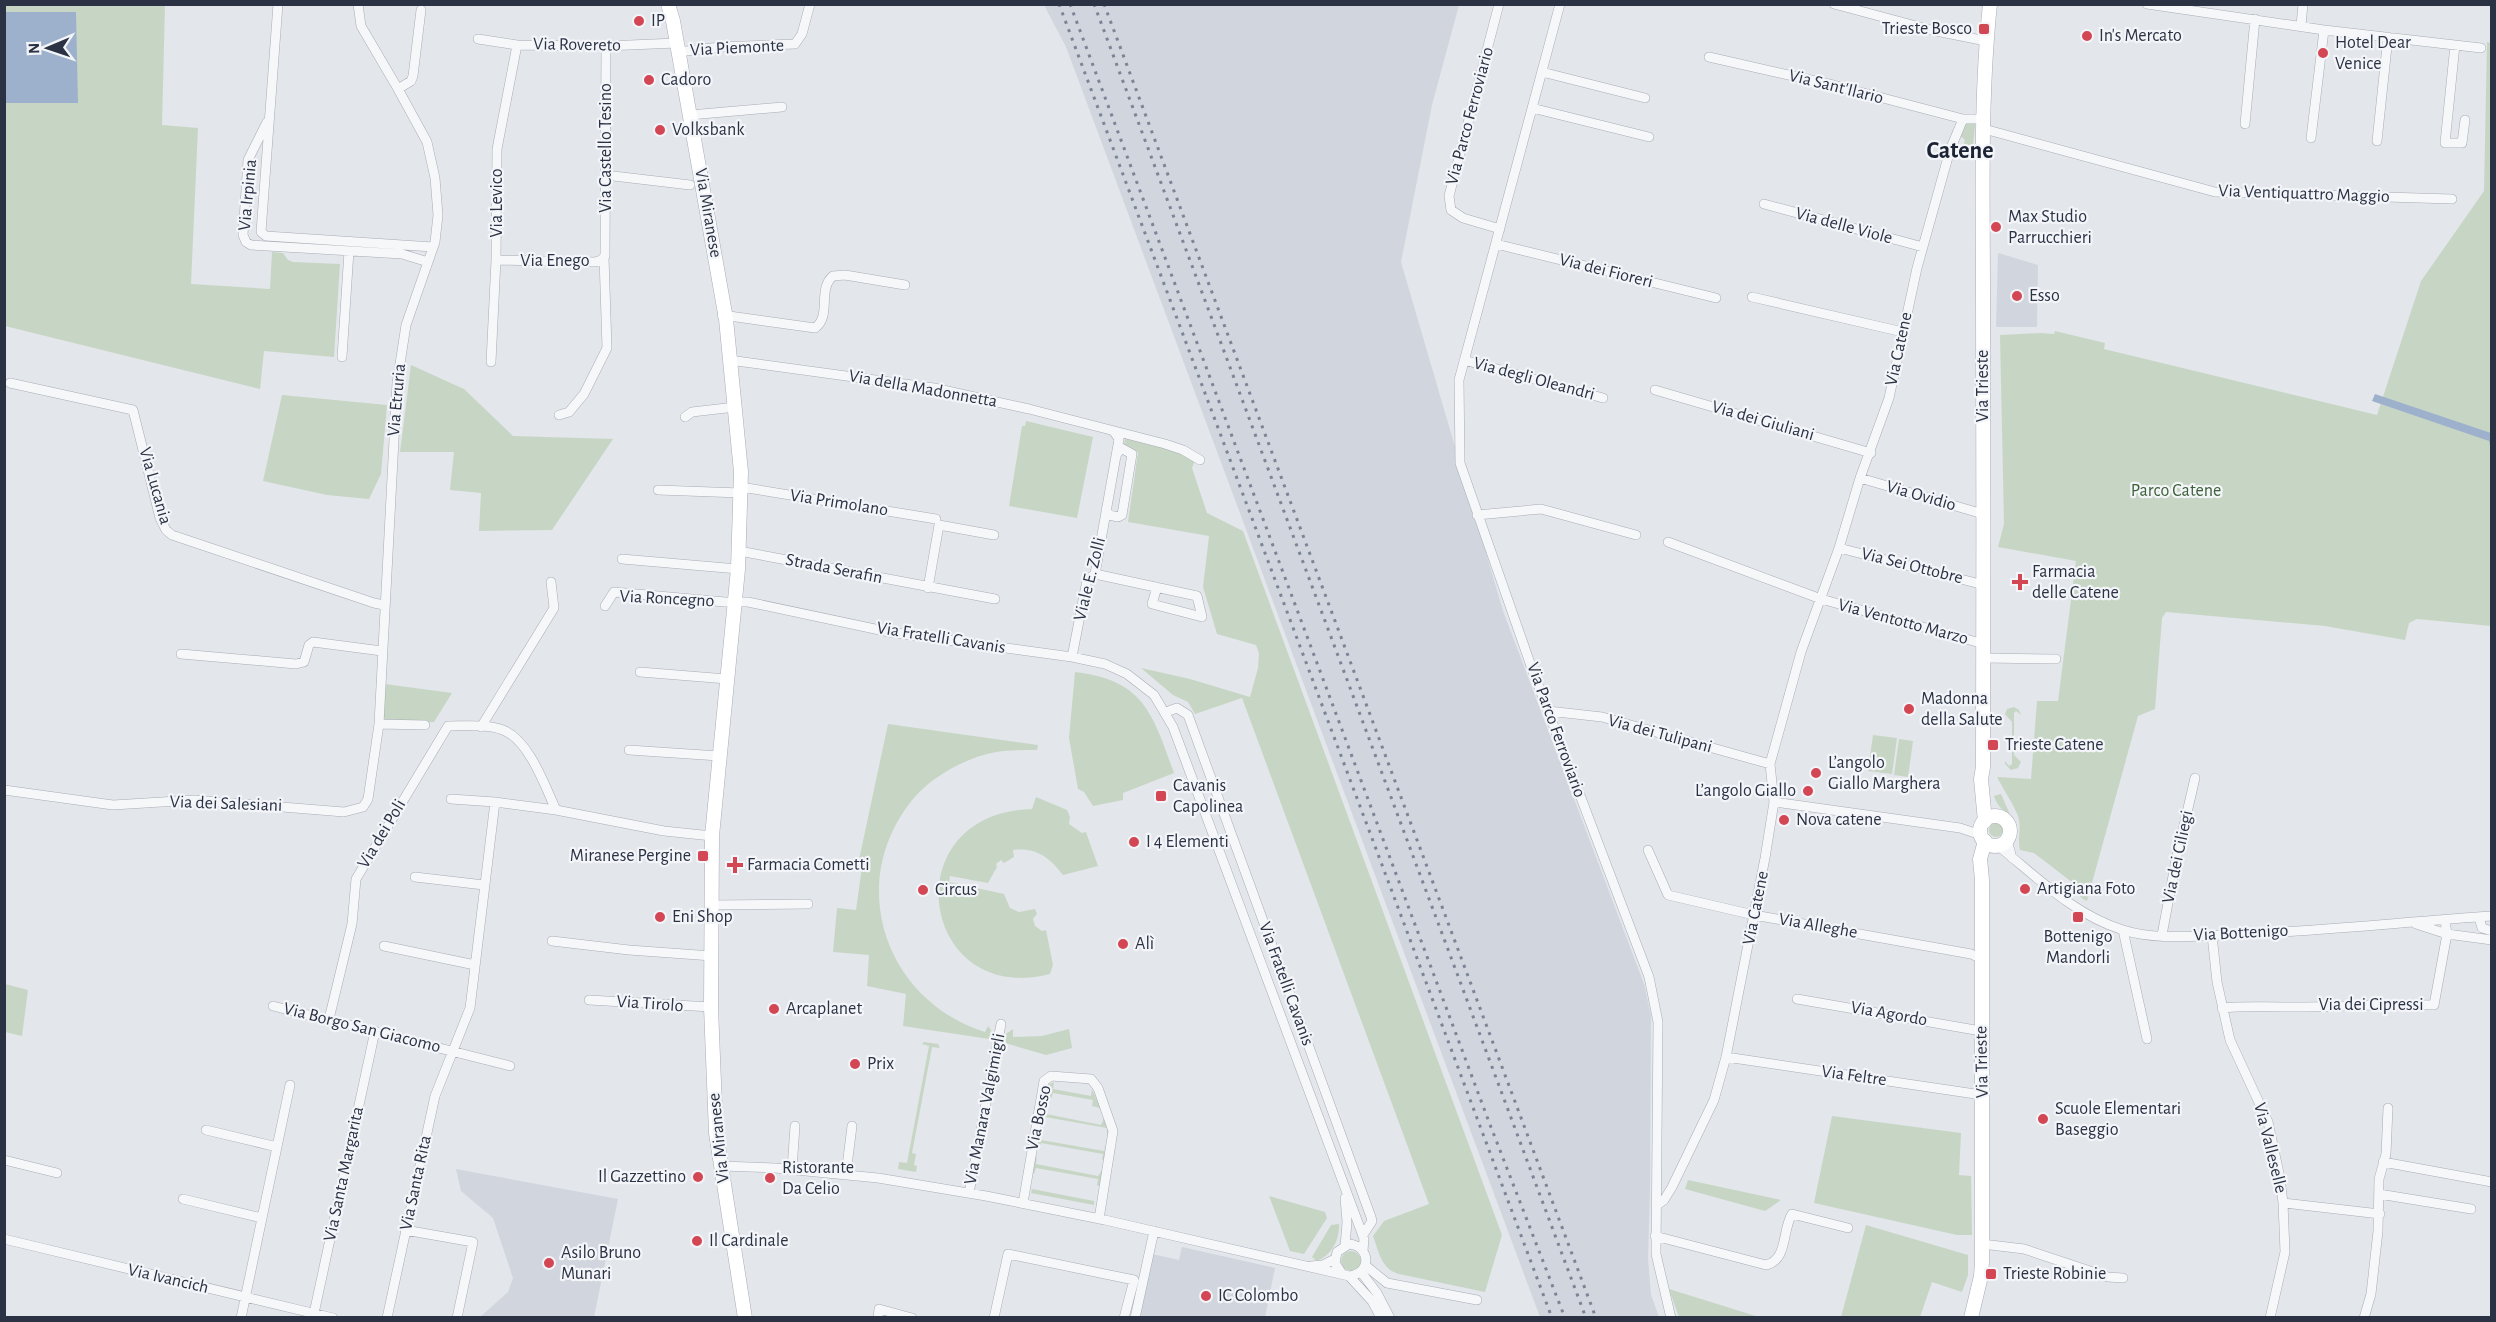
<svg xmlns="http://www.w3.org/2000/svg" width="2496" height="1322" font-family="'Alegreya Sans',sans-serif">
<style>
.built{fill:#d1d5dd}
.green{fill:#c7d6c4}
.water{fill:#9eb1cc}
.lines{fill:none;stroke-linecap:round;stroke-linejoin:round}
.street-casing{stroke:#a8acb6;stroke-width:10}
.secondary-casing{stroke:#a8acb6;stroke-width:15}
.street{stroke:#f6f7f9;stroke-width:9}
.secondary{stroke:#fff;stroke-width:14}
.rail{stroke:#7c8496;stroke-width:3;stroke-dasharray:3 6;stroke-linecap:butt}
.poi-dot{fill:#d24753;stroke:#f3f5f9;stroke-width:2}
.labels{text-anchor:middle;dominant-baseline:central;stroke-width:4.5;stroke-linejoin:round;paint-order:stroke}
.poi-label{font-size:18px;fill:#2a3244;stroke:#f3f5f9;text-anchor:start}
.street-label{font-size:18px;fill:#2a3244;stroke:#f3f5f9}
.park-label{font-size:18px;fill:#3c6037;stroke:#f3f5f9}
.district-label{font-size:24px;font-weight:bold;fill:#1c2335;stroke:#f3f5f9}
</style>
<rect width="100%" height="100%" fill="#e3e6eb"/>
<!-- built -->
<path class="built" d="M 1044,5 L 1459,5 L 1432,105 L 1401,262 L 1503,611 L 1644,984 L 1651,1016 L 1650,1191 L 1648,1258 L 1651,1295 L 1659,1317 L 1540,1317 L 1066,47 Z
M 1998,253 L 2038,265 L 2037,327 L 1996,327 Z
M 456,1169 L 618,1199 L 594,1317 L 480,1317 L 508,1292 L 513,1278 L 493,1218 L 461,1191 Z
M 1182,1247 L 1275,1268 L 1265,1317 L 1139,1318 L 1152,1254 L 1179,1260 Z"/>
<!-- green -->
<path class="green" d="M 5,5 L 165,5 L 162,125 L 198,128 L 191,284 L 270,289 L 272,252 L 283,253 L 288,260 L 293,262 L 340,264 L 334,357 L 264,351 L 260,389 L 5,326 Z
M 2487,42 L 2491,43 L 2491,626 L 2417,619 L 2409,623 L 2405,640 L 2325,626 L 2166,612 L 2162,618 L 2155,709 L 2138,716 L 2087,901 C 2079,898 2079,894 2077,886 L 2034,853 L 2020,850 C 2017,839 2022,828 2018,816 C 2013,803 2003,789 1997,777 L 2031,779 L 2037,701 L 2058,701 L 2076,561 L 1998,547 L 2004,524 L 2000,335 L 2041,333 L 2054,334 L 2055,331 L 2105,343 L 2104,349 L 2377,415 L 2421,281 L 2484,191 Z
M 1969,122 L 1975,124 L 1972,159 L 1953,154 L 1955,147 L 1961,152 L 1965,140 L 1958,134 L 1961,126 Z
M 411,365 L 464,389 L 513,436 L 613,439 L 552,530 L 479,531 L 481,493 L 450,490 L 454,452 L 400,452 Z
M 282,395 L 387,405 L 381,474 L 369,499 L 327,495 L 263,481 Z
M 1026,421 L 1093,437 L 1077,518 L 1009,506 L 1022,426 L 1025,426 Z
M 1129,438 L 1181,452 L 1195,460 L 1192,468 L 1207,513 L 1243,531 L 1502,1235 L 1485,1292 L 1399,1274 C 1381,1269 1379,1252 1373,1236 L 1384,1221 L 1429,1204 L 1242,698 L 1195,714 L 1188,702 L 1173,695 L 1141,668 L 1190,679 L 1250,697 L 1258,668 L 1259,653 L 1256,645 L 1217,634 L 1203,587 L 1209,536 L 1128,522 L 1138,452 L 1124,445 L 1125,439 Z
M 1075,672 C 1144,680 1153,714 1174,773 L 1123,793 L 1123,800 L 1093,806 L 1084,792 L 1078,789 L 1069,738 Z
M 385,684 L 452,693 L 434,722 L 389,722 L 383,717 Z
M 2014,707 L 2019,710 L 2021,715 L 2016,711 L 2014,713 L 2014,755 L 2021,762 L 2018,768 L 2011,770 L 2005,764 L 2005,761 L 2009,766 L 2012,764 L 2012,722 L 2005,714 L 2007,709 Z
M 888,724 L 1038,745 L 1037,750 C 1023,750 1009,750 996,752 C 967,757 931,777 913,799 C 845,882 884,1000 985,1032 L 988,1026 L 991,1030 L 989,1039 L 903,1026 L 906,994 L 867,986 L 869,955 L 833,952 L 837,908 L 856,910 L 862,867 L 859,860 Z
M 1873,735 L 1897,738 L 1892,774 L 1868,771 Z
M 1899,739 L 1913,741 L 1908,777 L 1894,775 Z
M 2001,794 L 2012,819 C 2005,811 1997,807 1994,796 Z
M 1036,797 L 1067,810 L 1070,817 L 1069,824 L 1082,833 L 1086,832 L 1098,866 L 1063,875 C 1049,857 1036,847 1013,850 L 1014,857 L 1004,863 L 1001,860 L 996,864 L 997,867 L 988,883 L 950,876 L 949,882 L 1004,894 L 1010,908 L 1019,912 L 1035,909 L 1037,914 L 1033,919 L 1035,926 L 1042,931 L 1046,930 L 1053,965 L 1050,974 C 920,1008 891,813 1032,809 Z
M1989 830a7 7 0 1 1 14 0a7 7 0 1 1-14 0Z
M 5,984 L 28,990 L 22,1036 L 5,1032 Z
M 1013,1029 L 1013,1037 L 1042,1036 L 1069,1029 L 1072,1048 L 1046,1055 L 1005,1043 L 1006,1034 Z
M 924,1042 L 938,1044 L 940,1048 L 932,1047 L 912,1153 L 916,1154 L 914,1165 L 917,1166 L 916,1172 L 898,1169 L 899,1162 L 907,1163 L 929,1046 L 922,1044 Z
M 1054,1082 L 1053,1089 L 1091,1096 L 1092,1089 L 1100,1108 L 1092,1106 L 1093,1100 L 1053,1093 L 1051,1099 L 1045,1098 L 1048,1085 Z
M 1044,1107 L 1046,1107 L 1046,1114 L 1101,1125 L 1104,1118 L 1110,1133 L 1107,1135 L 1107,1128 L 1045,1117 L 1043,1124 L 1041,1124 Z
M 1832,1116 L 1961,1133 L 1959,1175 L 1971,1176 L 1972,1235 L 1957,1235 L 1814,1203 Z
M 1039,1132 L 1042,1132 L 1041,1140 L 1104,1151 L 1105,1144 L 1104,1159 L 1102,1160 L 1103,1154 L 1041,1143 L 1039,1149 L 1036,1149 Z
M 1037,1157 L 1036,1164 L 1098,1176 L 1102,1170 L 1100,1185 L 1097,1186 L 1098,1179 L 1036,1168 L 1034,1174 L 1033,1173 L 1035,1158 Z
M 1688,1180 L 1781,1200 L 1765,1211 L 1685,1189 Z
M 1032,1189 L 1094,1201 L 1094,1205 L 1031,1193 Z
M 1269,1196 L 1325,1212 L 1327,1218 L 1304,1254 L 1290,1251 Z
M 1339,1224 C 1340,1239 1332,1255 1317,1261 L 1312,1257 L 1331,1225 Z
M 1866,1225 L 1968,1255 L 1968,1275 L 1962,1292 L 1932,1282 L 1920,1317 L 1841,1317 Z
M1341 1261a10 10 0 1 1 20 0a10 10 0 1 1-20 0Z
M 1669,1289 L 1759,1317 L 1679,1317 Z"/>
<!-- water -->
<path class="water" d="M 5,12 L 76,12 L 78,103 L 5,103 Z
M 2375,394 L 2491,433 L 2491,450 L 2489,441 L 2372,401 Z"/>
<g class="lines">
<defs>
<path id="street" d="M 278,4 L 261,232 L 266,236 L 433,247
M 1499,4 L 1449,196 L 1451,210 L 1463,218 L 1500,229
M 1560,4 L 1459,380 L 1460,463 L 1531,666 L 1649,977 L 1658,1022 L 1656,1254 L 1671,1318
M 1834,4 L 1931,30 L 1986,41
M 2147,4 L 2324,30 L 2481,48
M 2301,26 L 2303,4
M 478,39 L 517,45 L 606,46 L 677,43
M 2455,45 L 2445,143 L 2462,143 L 2465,120
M 678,52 L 720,47 L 795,44 L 802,34 L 810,4
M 1709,57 L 1833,85 L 1963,119 L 1984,119
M 1542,72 L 1645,98
M 398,89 L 411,81 L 413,76 L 421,10
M 1532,108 L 1649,137
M 690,115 L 782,107
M 267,122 L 248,160 L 243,235 L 246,242 L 251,245 L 402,254 L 428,262
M 2245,124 L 2255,19
M 1984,129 L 2215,192 L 2452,199
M 2311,138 L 2324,30
M 2377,141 L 2388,37
M 605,175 L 690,185
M 1764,204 L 1923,247
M 1496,244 L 1716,298
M 496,260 L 595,262 L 601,260 L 605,256 L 606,46
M 1752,297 L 1903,332
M 722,315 L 815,328 C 832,316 817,289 833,276 L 845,275 L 905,285
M 342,357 L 349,251
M 729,360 L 934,388 L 1029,409 L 1165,444 L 1183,450 L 1200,460
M 1464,360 L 1603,398
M 491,362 L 496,260 L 497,149 L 517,45
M 10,383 L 133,410 L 160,518 L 166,530 L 172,535 L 374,603 L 384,605
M 1655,390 L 1871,453
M 559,415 L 569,412 L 584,394 L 607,348 L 604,257
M 685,417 L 692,412 L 735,407
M 1860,478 L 1983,514
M 741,487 L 936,519
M 658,490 L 741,493
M 1106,509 L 1109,515 L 1118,517 L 1122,515 L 1132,454 L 1121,448 L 1117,454
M 1477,515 L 1541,509 L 1636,535
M 1668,542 L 1821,599 L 1984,644
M 1839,548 L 1984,585
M 739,551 L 995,599
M 622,559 L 738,569
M 1095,574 L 1197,596 L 1202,617 L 1152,604 L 1157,587
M 928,588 L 939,525 L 994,535
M 605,606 L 614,592 L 725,602 L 748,602 L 889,632 L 1072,657 L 1105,664 L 1127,674 L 1154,695 L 1173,727 L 1360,1228 L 1364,1239 L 1363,1251
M 181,654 L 296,664 L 304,662 L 309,645 L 313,642 L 382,651
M 1072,657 L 1087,580 L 1095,574 L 1119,439 L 1114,432
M 1984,658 L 2056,659
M 640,672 L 727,679
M 1548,711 L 1602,717 L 1770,764
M 1166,712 L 1177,708 L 1188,715 L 1371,1217 L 1372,1221 L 1363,1235
M 379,724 L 425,725
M 481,727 L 554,608 L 551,582
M 629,750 L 719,756
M 4,790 L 113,805 L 194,800 L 344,812 L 363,807 L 368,799 L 379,724 L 397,383 L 406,325 L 435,242 L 438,215 L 435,178 L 427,142 L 398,89 L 361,26 L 358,4
M 495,802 L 556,810
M 1774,802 L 1960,828 L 1981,835
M 2007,840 L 2012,858
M 1999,845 L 2002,849 C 2040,880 2075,915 2123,930 C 2154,940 2191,936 2223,935 C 2312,932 2402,922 2492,916
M 1648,850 L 1668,895 L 1754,915 L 1971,954 L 1982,959
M 415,877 L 484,885
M 711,905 L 808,904
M 2479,917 L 2482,928 L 2492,931
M 2416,924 L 2447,934 L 2492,940
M 2123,930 L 2147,1039
M 2162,935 L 2176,860 L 2195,778
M 2212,935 L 2217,982 L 2230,1040 L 2268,1122 L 2280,1178 L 2283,1203 L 2285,1252 L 2270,1318
M 552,941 L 629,950 L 712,956
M 384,946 L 475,965
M 1797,999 L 1981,1031
M 589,1000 L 711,1007
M 273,1006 L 510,1066
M 2222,1008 C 2242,1006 2261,1007 2282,1007 C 2333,1007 2383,1004 2434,1005 L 2447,934 L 2445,920
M 329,1019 L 352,924 L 356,879 L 448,726 C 466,726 487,724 503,730 C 529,740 545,786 556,810 L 664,831 L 712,836
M 1726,1057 L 1982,1095
M 206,1130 L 277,1147
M 4,1160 L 57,1173
M 2383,1162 L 2492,1182
M 721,1166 L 775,1168 L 878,1178 L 986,1196 L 1105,1220 L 1349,1276 C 1372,1274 1371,1246 1349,1244 L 1337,1252 L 1335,1263 L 1342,1274
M 792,1169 L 795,1126
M 846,1174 L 852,1126
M 969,1193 L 1001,1024
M 2379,1194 L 2471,1209
M 1345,1198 L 1347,1222 L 1345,1246
M 183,1199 L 262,1218
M 1023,1203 L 1044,1081 L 1051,1076 L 1091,1079 L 1098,1088 L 1113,1131 L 1099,1219
M 2283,1203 L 2380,1214
M 1657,1205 L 1664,1200 L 1672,1187 L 1714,1100 L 1726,1057 L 1765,858 L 1774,802 L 1770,764 L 1801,652 L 1839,548 L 1860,478 L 1889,398 L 1917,268 L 1950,150 L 1963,119
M 405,1230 L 473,1242 L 457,1318
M 1655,1236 L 1766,1265 C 1788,1260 1782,1230 1792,1214 L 1848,1228
M 4,1239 L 333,1318
M 1982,1244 L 2024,1249 L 2108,1277 L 2123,1278
M 1311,1266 L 1323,1265 L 1335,1259
M 1366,1266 L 1387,1283 L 1477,1300
M 1361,1272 L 1377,1293 L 1390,1318
M 1349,1276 L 1372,1301 L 1381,1318
M 241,1318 L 290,1085
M 313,1318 L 375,1031
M 387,1318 L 435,1096 L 470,1008 L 495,802 L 451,799
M 878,1318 L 879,1309 L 912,1318
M 994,1318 L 1008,1254 L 1134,1280 L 1124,1318
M 1135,1318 L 1154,1231
M 2364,1318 L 2371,1294 L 2378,1231 L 2379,1179 L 2386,1154 L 2388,1108"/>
<path id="secondary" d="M 668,4 L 673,21 L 726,319 L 741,472 L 738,569 L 712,836 L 711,1007 L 716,1133 L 745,1318
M1980 831a15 15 0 1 1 30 0a15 15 0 1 1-30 0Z
M 1985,821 L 1981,779 L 1983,767 C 1984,610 1983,452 1983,295 C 1983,198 1980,100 1990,4
M 1971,1318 L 1981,1276 L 1982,1262 L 1982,880 L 1980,859 L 1985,841"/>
</defs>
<!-- street casing -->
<use href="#street" class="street-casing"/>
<!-- secondary casing -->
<use href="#secondary" class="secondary-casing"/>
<!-- street -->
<use href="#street" class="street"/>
<!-- secondary -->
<use href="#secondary" class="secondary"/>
<!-- rail -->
<path class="rail" d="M 1059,4 L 1552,1318
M 1070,4 L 1489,1122 L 1565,1318
M 1094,4 L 1586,1318
M 1104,4 L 1596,1318"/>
</g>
<!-- markers -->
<g class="poi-dot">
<circle cx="639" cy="21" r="6"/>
<rect x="1978" y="23" width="12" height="12" rx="3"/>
<circle cx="2087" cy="36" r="6"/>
<circle cx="2323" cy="53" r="6"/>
<circle cx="649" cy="80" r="6"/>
<circle cx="660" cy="130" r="6"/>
<circle cx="1996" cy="227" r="6"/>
<circle cx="2017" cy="296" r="6"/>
<path d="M2017 573h6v6h6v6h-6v6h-6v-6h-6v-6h6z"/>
<circle cx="1909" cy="709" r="6"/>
<rect x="1987" y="739" width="12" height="12" rx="3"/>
<circle cx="1816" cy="773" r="6"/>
<circle cx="1808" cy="791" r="6"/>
<rect x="1155" y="790" width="12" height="12" rx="3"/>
<circle cx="1784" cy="820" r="6"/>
<circle cx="1134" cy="842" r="6"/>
<rect x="697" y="850" width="12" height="12" rx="3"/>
<path d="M732 856h6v6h6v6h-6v6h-6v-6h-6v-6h6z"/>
<circle cx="2025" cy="889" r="6"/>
<circle cx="923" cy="890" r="6"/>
<circle cx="660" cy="917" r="6"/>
<rect x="2072" y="911" width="12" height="12" rx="3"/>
<circle cx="1123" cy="944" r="6"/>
<circle cx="774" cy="1009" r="6"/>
<circle cx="855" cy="1064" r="6"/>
<circle cx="2043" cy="1119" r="6"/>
<circle cx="698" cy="1177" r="6"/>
<circle cx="770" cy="1178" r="6"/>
<circle cx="697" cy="1241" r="6"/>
<circle cx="549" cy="1263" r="6"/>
<rect x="1985" y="1268" width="12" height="12" rx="3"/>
<circle cx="1206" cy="1296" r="6"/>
</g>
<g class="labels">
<!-- poi labels -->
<g class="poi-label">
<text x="651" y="21">IP</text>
<text x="1972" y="29" text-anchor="end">Trieste Bosco</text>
<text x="2099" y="36">In's Mercato</text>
<text x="2335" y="43">Hotel Dear<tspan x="2335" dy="21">Venice</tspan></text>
<text x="661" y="80">Cadoro</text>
<text x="672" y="130">Volksbank</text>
<text x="2008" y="217">Max Studio<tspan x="2008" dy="21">Parrucchieri</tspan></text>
<text x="2029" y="296">Esso</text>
<text x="2032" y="572">Farmacia<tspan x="2032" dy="21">delle Catene</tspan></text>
<text x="1921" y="699">Madonna<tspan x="1921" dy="21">della Salute</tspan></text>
<text x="2005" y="745">Trieste Catene</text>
<text x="1828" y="763">L’angolo<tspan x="1828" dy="21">Giallo Marghera</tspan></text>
<text x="1173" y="786">Cavanis<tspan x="1173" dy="21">Capolinea</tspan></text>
<text x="1796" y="791" text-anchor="end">L’angolo Giallo</text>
<text x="1796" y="820">Nova catene</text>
<text x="1146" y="842">I 4 Elementi</text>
<text x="691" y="856" text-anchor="end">Miranese Pergine</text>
<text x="747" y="865">Farmacia Cometti</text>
<text x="2037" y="889">Artigiana Foto</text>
<text x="935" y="890">Circus</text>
<text x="672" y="917">Eni Shop</text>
<text x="2078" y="937" text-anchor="middle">Bottenigo<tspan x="2078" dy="21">Mandorli</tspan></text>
<text x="1135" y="944">Alì</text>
<text x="786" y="1009">Arcaplanet</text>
<text x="867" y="1064">Prix</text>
<text x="2055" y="1109">Scuole Elementari<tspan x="2055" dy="21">Baseggio</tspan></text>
<text x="782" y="1168">Ristorante<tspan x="782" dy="21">Da Celio</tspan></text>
<text x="686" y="1177" text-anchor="end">Il Gazzettino</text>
<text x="709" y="1241">Il Cardinale</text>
<text x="561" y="1253">Asilo Bruno<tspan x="561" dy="21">Munari</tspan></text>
<text x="2003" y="1274">Trieste Robinie</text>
<text x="1218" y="1296">IC Colombo</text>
</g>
<!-- street labels -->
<g class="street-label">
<text transform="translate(577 45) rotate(1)">Via Rovereto</text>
<text transform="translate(737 48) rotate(-3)">Via Piemonte</text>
<text transform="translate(1836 87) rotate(14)">Via Sant'Ilario</text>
<text transform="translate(1470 116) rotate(-75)">Via Parco Ferroviario</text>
<text transform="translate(606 148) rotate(-90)">Via Castello Tesino</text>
<text transform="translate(2304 194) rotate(2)">Via Ventiquattro Maggio</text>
<text transform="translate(248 195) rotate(-85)">Via Irpinia</text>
<text transform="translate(497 203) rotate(-90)">Via Levico</text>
<text transform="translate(708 213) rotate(80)">Via Miranese</text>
<text transform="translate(1844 226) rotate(15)">Via delle Viole</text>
<text x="555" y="261">Via Enego</text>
<text transform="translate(1606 271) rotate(14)">Via dei Fioreri</text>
<text transform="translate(1899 349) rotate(-78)">Via Catene</text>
<text transform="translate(1534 379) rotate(15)">Via degli Oleandri</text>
<text transform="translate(1983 386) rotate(-90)">Via Trieste</text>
<text transform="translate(923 389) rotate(10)">Via della Madonnetta</text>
<text transform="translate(397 400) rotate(-85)">Via Etruria</text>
<text transform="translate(1763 421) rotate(16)">Via dei Giuliani</text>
<text transform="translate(155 486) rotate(74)">Via Lucania</text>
<text transform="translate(1921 496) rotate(16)">Via Ovidio</text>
<text transform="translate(839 503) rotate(9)">Via Primolano</text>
<text transform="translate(1912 566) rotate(14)">Via Sei Ottobre</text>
<text transform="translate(834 569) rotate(11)">Strada Serafin</text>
<text transform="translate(1090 579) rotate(-76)">Viale E. Zolli</text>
<text transform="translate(667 599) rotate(3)">Via Roncegno</text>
<text transform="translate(1903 622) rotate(15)">Via Ventotto Marzo</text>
<text transform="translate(941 638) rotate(9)">Via Fratelli Cavanis</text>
<text transform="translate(1556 730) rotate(70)">Via Parco Ferroviario</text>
<text transform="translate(1660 734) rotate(15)">Via dei Tulipani</text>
<text transform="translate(226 804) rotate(2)">Via dei Salesiani</text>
<text transform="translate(382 834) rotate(-59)">Via dei Poli</text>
<text transform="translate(2178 857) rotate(-78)">Via dei Ciliegi</text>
<text transform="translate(1756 908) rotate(-79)">Via Catene</text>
<text transform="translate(1818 926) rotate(10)">Via Alleghe</text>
<text transform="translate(2241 933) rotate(-3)">Via Bottenigo</text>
<text transform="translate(1286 984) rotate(70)">Via Fratelli Cavanis</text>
<text transform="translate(650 1004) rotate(4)">Via Tirolo</text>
<text x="2371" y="1005">Via dei Cipressi</text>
<text transform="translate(1889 1014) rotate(10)">Via Agordo</text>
<text transform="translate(362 1028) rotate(14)">Via Borgo San Giacomo</text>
<text transform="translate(1982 1062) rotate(-91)">Via Trieste</text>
<text transform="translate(1854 1076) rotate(8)">Via Feltre</text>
<text transform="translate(985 1109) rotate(-79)">Via Manara Valgimigli</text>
<text transform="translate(1039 1118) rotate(-78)">Via Bosso</text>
<text transform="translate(719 1138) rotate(-96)">Via Miranese</text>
<text transform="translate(2270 1148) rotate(76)">Via Valleselle</text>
<text transform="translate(344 1174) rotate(-78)">Via Santa Margarita</text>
<text transform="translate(416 1183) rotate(-78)">Via Santa Rita</text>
<text transform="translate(168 1279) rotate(13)">Via Ivancich</text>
</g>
<!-- park labels -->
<g class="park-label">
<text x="2176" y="491">Parco Catene</text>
</g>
<!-- district labels -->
<g class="district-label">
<text x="1960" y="151">Catene</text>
</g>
</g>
<!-- border -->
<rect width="2496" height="1322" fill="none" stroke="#2a3244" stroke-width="12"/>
<!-- north arrow -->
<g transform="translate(48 48) rotate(268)" stroke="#f3f5f9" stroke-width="4.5" paint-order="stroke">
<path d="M0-4.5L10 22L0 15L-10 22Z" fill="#2a3244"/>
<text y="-9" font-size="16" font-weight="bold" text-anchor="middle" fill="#2a3244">N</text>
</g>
</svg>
